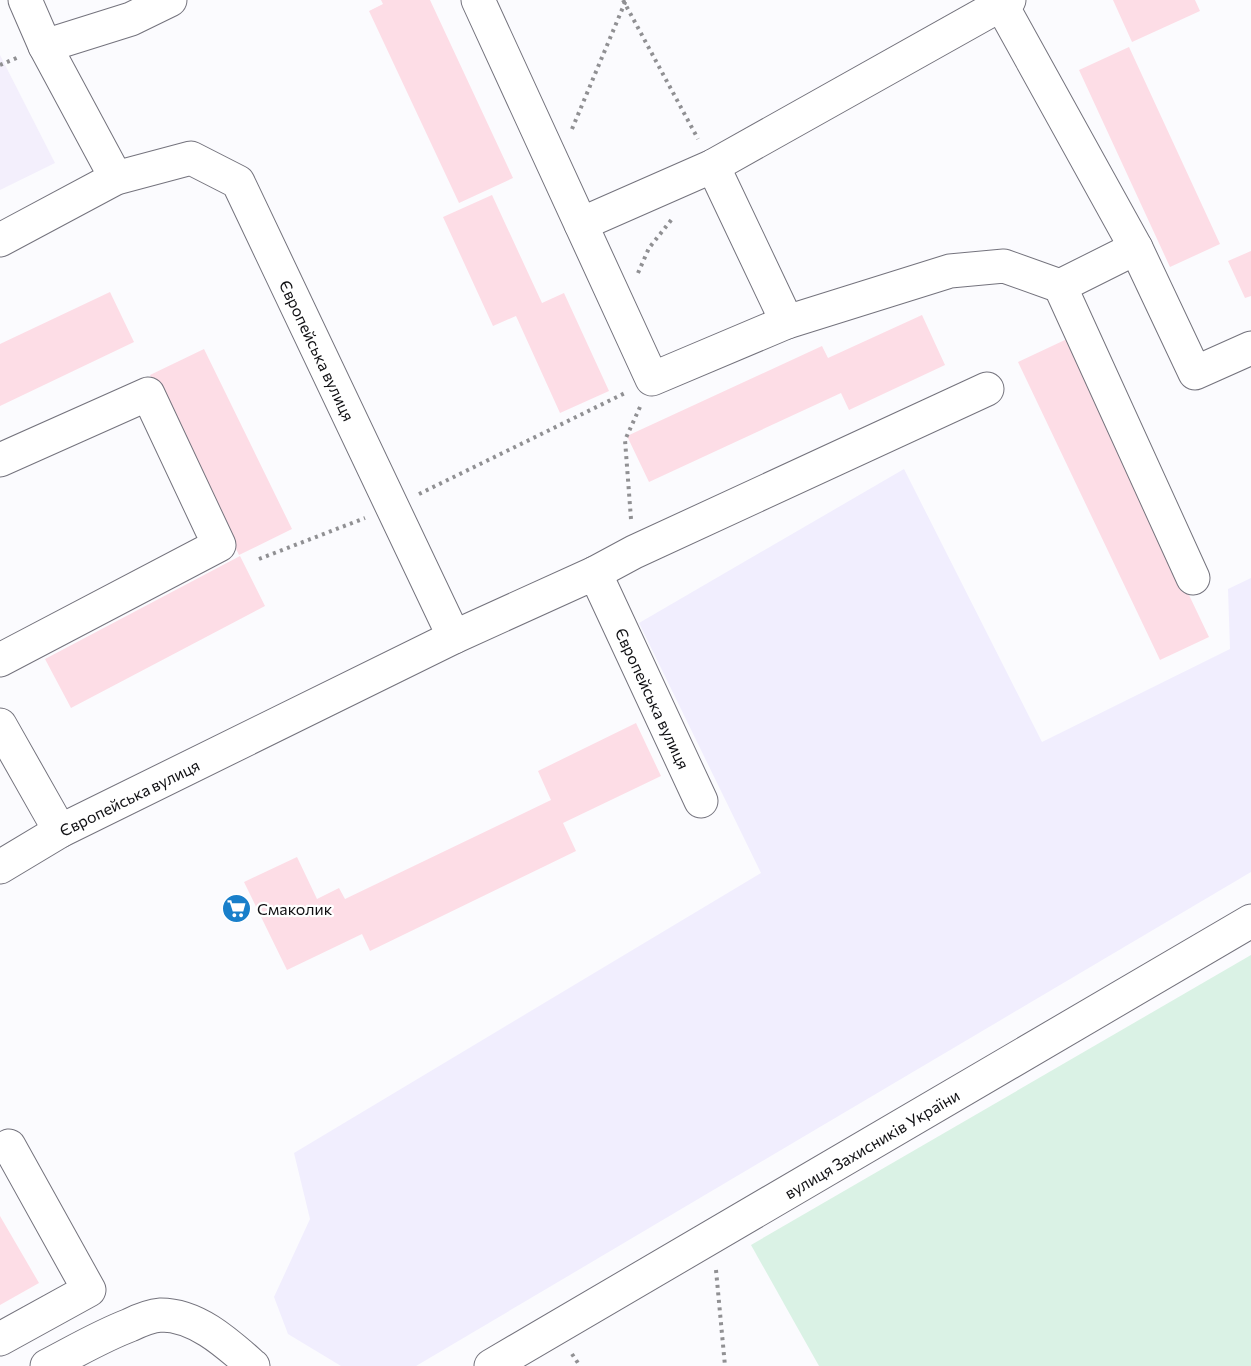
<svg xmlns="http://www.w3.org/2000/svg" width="1251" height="1366" font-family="Commissioner,sans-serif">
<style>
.built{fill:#f1eefe}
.education{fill:#f3effc}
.green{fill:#daf2e5}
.building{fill:#fddde6}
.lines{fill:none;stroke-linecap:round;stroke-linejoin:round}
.minor-casing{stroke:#74737d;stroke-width:35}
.path{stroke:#909093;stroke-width:4;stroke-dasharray:3 4.5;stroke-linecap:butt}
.minor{stroke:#fff;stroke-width:33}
.labels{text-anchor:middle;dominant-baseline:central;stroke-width:4.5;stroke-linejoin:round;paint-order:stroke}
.street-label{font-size:16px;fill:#0f0f12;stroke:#fff}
.poi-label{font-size:16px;fill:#0f0f12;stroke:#fff;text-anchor:start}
</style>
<rect width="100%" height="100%" fill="#fbfbfe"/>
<!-- built -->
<path class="built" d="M 904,469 L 1042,742 L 1230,649 L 1228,589 L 1251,578 L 1251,872 L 416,1366 L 341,1366 L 288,1334 L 274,1297 L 310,1219 L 294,1153 L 761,873 L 639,623 Z"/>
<!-- education -->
<path class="education" d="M 0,55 L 55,163 L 0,190 Z"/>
<!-- green -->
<path class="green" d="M 1251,955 L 1251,1366 L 819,1366 L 751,1245 Z"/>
<!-- building -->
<path class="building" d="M 381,0 L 430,0 L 513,178 L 459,203 L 369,11 L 383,4 Z
M 1113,0 L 1195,0 L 1200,11 L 1132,42 Z
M 1129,47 L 1220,244 L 1170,267 L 1079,70 Z
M 492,195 L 542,303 L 564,293 L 609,391 L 560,413 L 516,316 L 493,326 L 443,217 Z
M 1251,251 L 1251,296 L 1245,298 L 1228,261 Z
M 110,292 L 134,342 L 0,406 L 0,344 Z
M 922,315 L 945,365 L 849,410 L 841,393 L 649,482 L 627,436 L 822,346 L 828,358 Z
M 1067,339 L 1209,637 L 1160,660 L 1018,362 Z
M 204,349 L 292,529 L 239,555 L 150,375 Z
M 240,556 L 265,606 L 71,708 L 45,659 Z
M 636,723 L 661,776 L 563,823 L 576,851 L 370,951 L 362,934 L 287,970 L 244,882 L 297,857 L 317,899 L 339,888 L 345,899 L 551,800 L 538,771 Z
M 0,1216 L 39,1283 L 0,1305 Z"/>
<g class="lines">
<defs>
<g id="minor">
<path d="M 25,0 L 45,46 L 116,178"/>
<path d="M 478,0 L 652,379 L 787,322"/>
<path d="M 1001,4 L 1136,248 L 1195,373 L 1251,348"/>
<path d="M 45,46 L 131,19 L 170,0"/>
<path d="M 713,166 L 787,322 L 950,271 L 1004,266 L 1060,286 L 1193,578"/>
<path d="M 581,224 L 713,166 L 1009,0"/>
<path id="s1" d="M 0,240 L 116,178 L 191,158 L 238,182 L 454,637"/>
<path d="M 1060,286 L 1136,248"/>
<path d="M 0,460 L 148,394 L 219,545 L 0,660"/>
<path d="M 595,573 L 634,552 L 987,389"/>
<path d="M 0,725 L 60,831"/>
<path id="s2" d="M 0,867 L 60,831 L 454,637 L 595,573 L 701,801"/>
<path d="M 0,1339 L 89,1290 L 9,1146"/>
<path d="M 47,1366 C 74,1352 101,1336 130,1325 C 140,1320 150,1316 161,1315 C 197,1315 228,1344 253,1366"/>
<path id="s3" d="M 491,1366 L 1251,921"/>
</g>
</defs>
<!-- minor casing -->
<use href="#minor" class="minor-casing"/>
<!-- path -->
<path class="path" d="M 623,0 L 698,139
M 0,65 L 19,57
M 572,129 L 626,0
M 638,273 L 649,248 L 672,219
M 419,494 L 625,393
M 631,519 L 625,440 L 640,407
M 259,559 L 365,518
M 716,1270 L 725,1366
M 572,1354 L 580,1366"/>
<!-- minor -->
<use href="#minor" class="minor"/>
</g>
<!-- icons -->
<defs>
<symbol id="supermarket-disc" viewBox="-11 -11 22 22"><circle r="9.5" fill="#197fca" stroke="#fff"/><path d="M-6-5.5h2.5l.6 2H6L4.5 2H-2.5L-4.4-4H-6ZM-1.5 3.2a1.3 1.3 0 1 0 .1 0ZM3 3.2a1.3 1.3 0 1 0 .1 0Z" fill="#fff"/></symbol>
</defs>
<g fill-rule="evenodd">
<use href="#supermarket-disc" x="220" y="892" width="33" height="33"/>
</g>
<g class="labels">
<!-- street labels -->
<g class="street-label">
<text stroke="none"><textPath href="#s1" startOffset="448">Європейська вулиця</textPath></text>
<text stroke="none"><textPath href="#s2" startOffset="802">Європейська вулиця</textPath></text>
<text stroke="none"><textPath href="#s2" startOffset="147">Європейська вулиця</textPath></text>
<text stroke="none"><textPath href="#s3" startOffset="441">вулиця Захисників України</textPath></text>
</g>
<!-- poi labels -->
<g class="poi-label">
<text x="257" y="908">Смаколик</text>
</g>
</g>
</svg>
